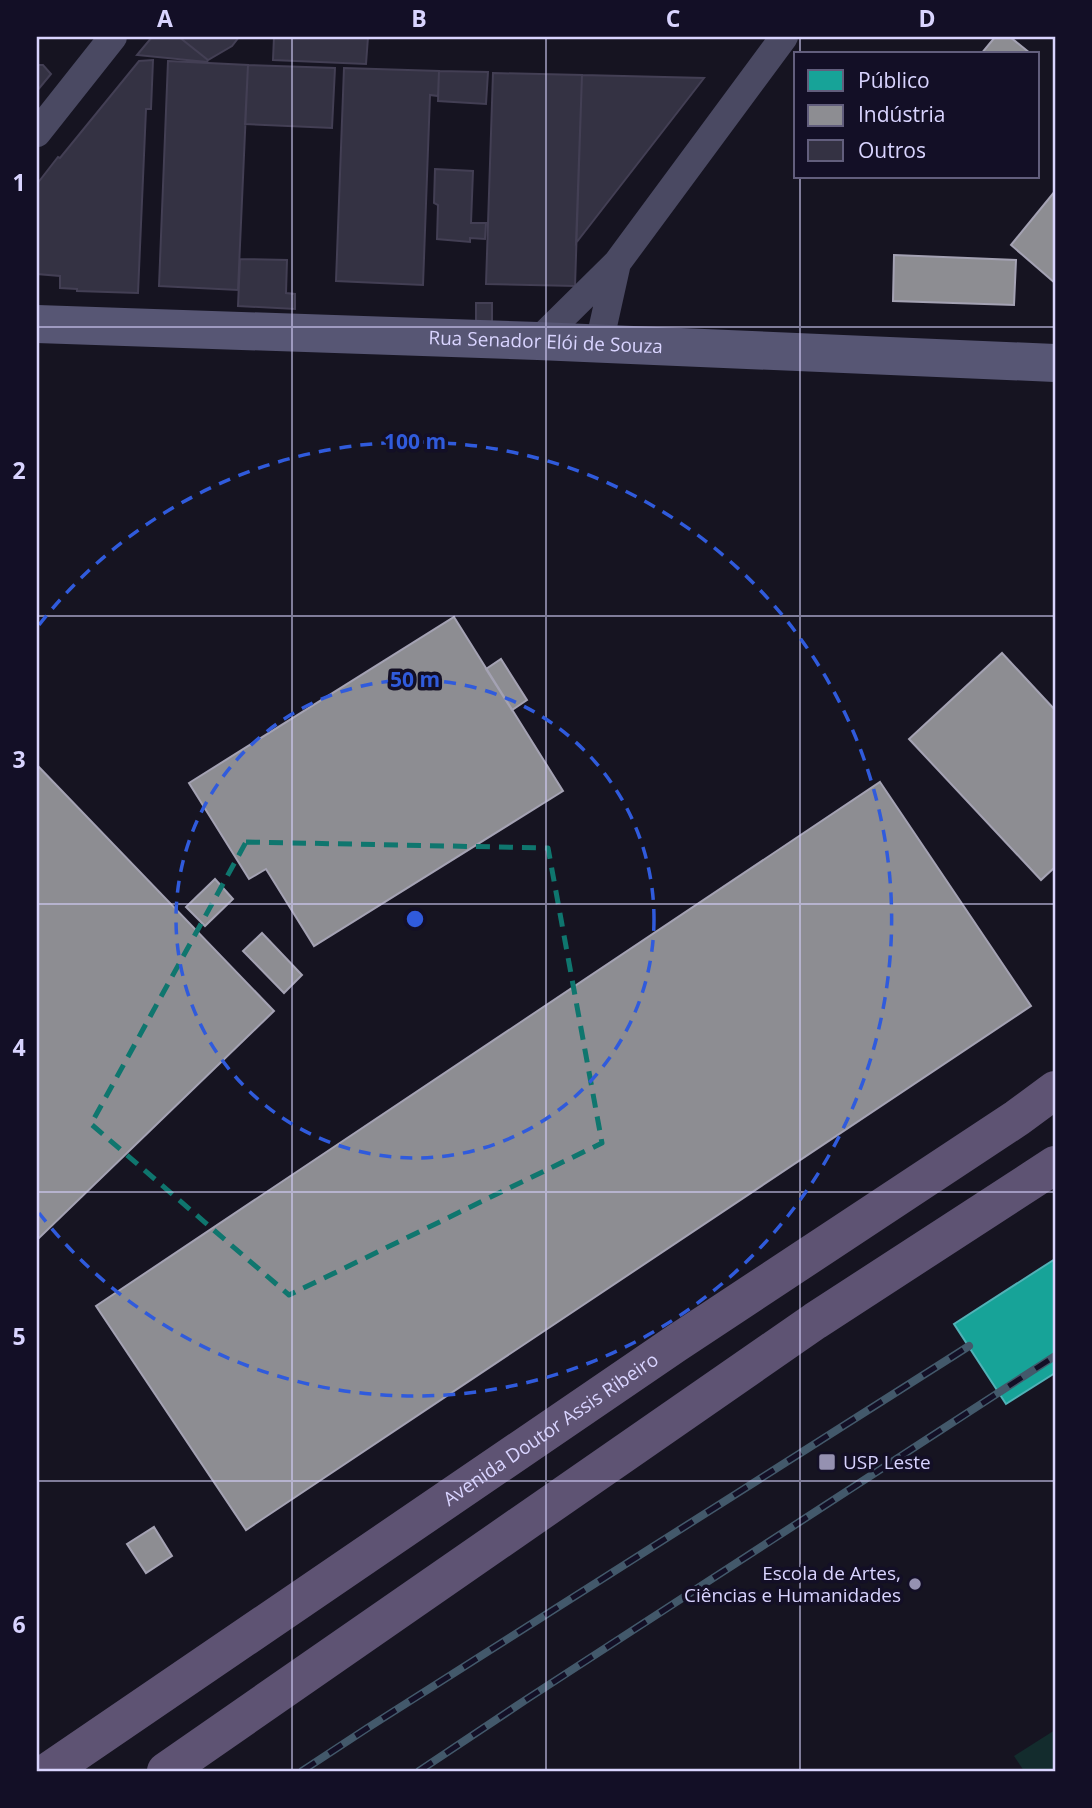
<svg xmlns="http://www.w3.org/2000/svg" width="1092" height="1808" font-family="'Open Sans',sans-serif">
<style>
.green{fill:#132c2d}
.public{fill:#17a398;stroke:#51b2b7;stroke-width:2}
.industry{fill:#8d8d92;stroke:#a4a2b3;stroke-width:2}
.building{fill:#343243;stroke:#433f54;stroke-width:2}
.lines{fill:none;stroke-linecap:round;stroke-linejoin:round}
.street{stroke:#4a4962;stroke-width:28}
.secondary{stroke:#575674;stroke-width:38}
.primary{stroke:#5e5373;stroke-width:38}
.rail-casing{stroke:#43596b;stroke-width:8}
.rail{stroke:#130f26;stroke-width:5;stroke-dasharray:16;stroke-linecap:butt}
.marked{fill:none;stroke:#0f766e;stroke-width:5;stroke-dasharray:14 9;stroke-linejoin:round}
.grid{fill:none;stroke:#d9d4ff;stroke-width:2;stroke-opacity:0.55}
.ring{fill:none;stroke:#305bdc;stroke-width:3.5;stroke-dasharray:12 9}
.poi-dot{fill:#9591b1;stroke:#130f26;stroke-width:2.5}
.labels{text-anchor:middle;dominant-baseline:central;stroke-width:7;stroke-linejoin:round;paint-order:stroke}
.street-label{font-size:19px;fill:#d9d4ff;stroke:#130f26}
.poi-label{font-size:19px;fill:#d9d4ff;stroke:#130f26;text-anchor:start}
.centre{fill:#305bdc;stroke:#130f26;stroke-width:3.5}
.ring-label{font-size:21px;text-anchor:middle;font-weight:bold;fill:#305bdc;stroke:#130f26;stroke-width:7;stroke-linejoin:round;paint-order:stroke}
.neatline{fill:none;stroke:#d9d4ff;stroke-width:2.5}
.grid-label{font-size:23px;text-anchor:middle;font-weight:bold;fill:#d9d4ff}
</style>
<rect width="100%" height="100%" fill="#161421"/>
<!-- green -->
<path class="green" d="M 1055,1730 L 1055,1771 L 1024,1771 L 1014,1756 Z"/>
<!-- public -->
<path class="public" d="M 1055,1259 L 1055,1373 L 1006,1404 L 954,1324 Z"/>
<!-- industry -->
<path class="industry" d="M 995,37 L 1010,37 L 1030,53 L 1029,54 L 981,54 Z
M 1055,191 L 1055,283 L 1011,245 Z
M 894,255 L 1016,260 L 1014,305 L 893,301 Z
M 454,617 L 563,791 L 314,946 L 266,869 L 249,879 L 189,783 Z
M 1002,653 L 1055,710 L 1055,867 L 1041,880 L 909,739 Z
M 501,659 L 527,700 L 512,710 L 486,669 Z
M 37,765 L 274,1011 L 37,1240 Z
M 880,782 L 1031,1006 L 246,1530 L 96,1306 Z
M 215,879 L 233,899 L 205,926 L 186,907 Z
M 262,933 L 302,975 L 284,993 L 243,951 Z
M 154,1527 L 172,1556 L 146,1573 L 127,1544 Z"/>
<!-- building -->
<path class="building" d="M 152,37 L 179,37 L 208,60 L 207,62 L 137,55 Z
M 179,37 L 239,37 L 232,46 L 208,60 Z
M 274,37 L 368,37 L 366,64 L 273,60 Z
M 153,60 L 151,109 L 146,109 L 138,293 L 77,291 L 77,289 L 60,288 L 60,276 L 37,274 L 37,184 L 58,157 L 60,158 L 139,61 Z
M 168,61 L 248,65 L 238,290 L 159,286 Z
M 37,65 L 43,65 L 51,74 L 37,91 Z
M 248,65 L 335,68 L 332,128 L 245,124 Z
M 344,68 L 439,71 L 438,96 L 430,95 L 423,285 L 336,281 Z
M 439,71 L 488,72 L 486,104 L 438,101 Z
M 493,73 L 582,75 L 575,286 L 486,284 Z
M 582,75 L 704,78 L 576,243 Z
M 435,169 L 473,171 L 471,223 L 486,223 L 485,239 L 470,238 L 470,242 L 437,239 L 438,205 L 434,203 Z
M 240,259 L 287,260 L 286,293 L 295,294 L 295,309 L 238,306 Z
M 476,303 L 492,303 L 492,325 L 476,324 Z"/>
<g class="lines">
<!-- street -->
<path class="street" d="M 37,133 L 113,37
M 538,341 L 617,263 L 784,37
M 599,344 L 617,263"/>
<!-- secondary -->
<path class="secondary" id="s1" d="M 37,324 L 538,341 L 1055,363"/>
<!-- primary -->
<g class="primary">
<path id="s2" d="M 49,1771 L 675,1344 L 1017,1118 L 1055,1090"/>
<path d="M 166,1771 L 815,1321 L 1055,1165"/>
</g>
<defs>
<path id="rail" d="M 302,1771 L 369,1727 L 969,1346
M 419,1771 L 527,1699 L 1055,1356"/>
</defs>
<!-- rail casing -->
<use href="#rail" class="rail-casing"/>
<!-- rail -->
<use href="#rail" class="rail"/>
</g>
<!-- marked area -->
<path class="marked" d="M 246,842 L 548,848 L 602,1143 L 289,1295 L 91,1124 Z"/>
<!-- grid -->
<path class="grid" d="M 292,37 L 292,1771M 546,37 L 546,1771M 800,37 L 800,54M 800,177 L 800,1771M 37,327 L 1055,327M 37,616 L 1055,616M 37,904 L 1055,904M 37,1192 L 1055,1192M 37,1481 L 1055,1481"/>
<!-- distance rings -->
<g class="ring">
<circle cx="415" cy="919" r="239"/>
<path d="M39 625A477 477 0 1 1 39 1213"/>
</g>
<!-- markers -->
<g class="poi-dot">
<rect x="818" y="1453" width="18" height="18" rx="3.5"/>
<circle cx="915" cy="1584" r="7"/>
</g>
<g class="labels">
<!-- street labels -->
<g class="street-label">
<text stroke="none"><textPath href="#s1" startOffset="509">Rua Senador Elói de Souza</textPath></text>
<text stroke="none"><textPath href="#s2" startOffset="607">Avenida Doutor Assis Ribeiro</textPath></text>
</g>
<!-- poi labels -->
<g class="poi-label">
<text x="843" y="1462">USP Leste</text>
<text x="901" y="1573" text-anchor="end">Escola de Artes,<tspan x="901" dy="22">Ciências e Humanidades</tspan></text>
</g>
</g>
<circle cx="415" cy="919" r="10" class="centre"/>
<g class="ring-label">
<text x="415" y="449">100 m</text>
<text x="415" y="687">50 m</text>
</g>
<!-- border -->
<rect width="1092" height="1808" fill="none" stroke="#130f26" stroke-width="77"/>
<!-- legend -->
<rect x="794" y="52" width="245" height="126" fill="#130f26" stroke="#625e7d" stroke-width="2"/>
<rect x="808" y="70" width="35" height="21" fill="#17a398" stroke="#625e7d" stroke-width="2"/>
<text x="858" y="88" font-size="21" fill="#d9d4ff">Público</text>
<rect x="808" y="105" width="35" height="21" fill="#8d8d92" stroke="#625e7d" stroke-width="2"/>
<text x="858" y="122" font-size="21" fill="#d9d4ff">Indústria</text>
<rect x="808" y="140" width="35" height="21" fill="#343243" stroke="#625e7d" stroke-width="2"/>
<text x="858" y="158" font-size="21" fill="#d9d4ff">Outros</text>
<rect x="38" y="38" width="1016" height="1732" class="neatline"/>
<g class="grid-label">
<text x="165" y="27">A</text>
<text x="419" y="27">B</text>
<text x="673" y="27">C</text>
<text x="927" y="27">D</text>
<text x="19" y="191">1</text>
<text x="19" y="479">2</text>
<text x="19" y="768">3</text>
<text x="19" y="1056">4</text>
<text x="19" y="1345">5</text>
<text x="19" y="1633">6</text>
</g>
</svg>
